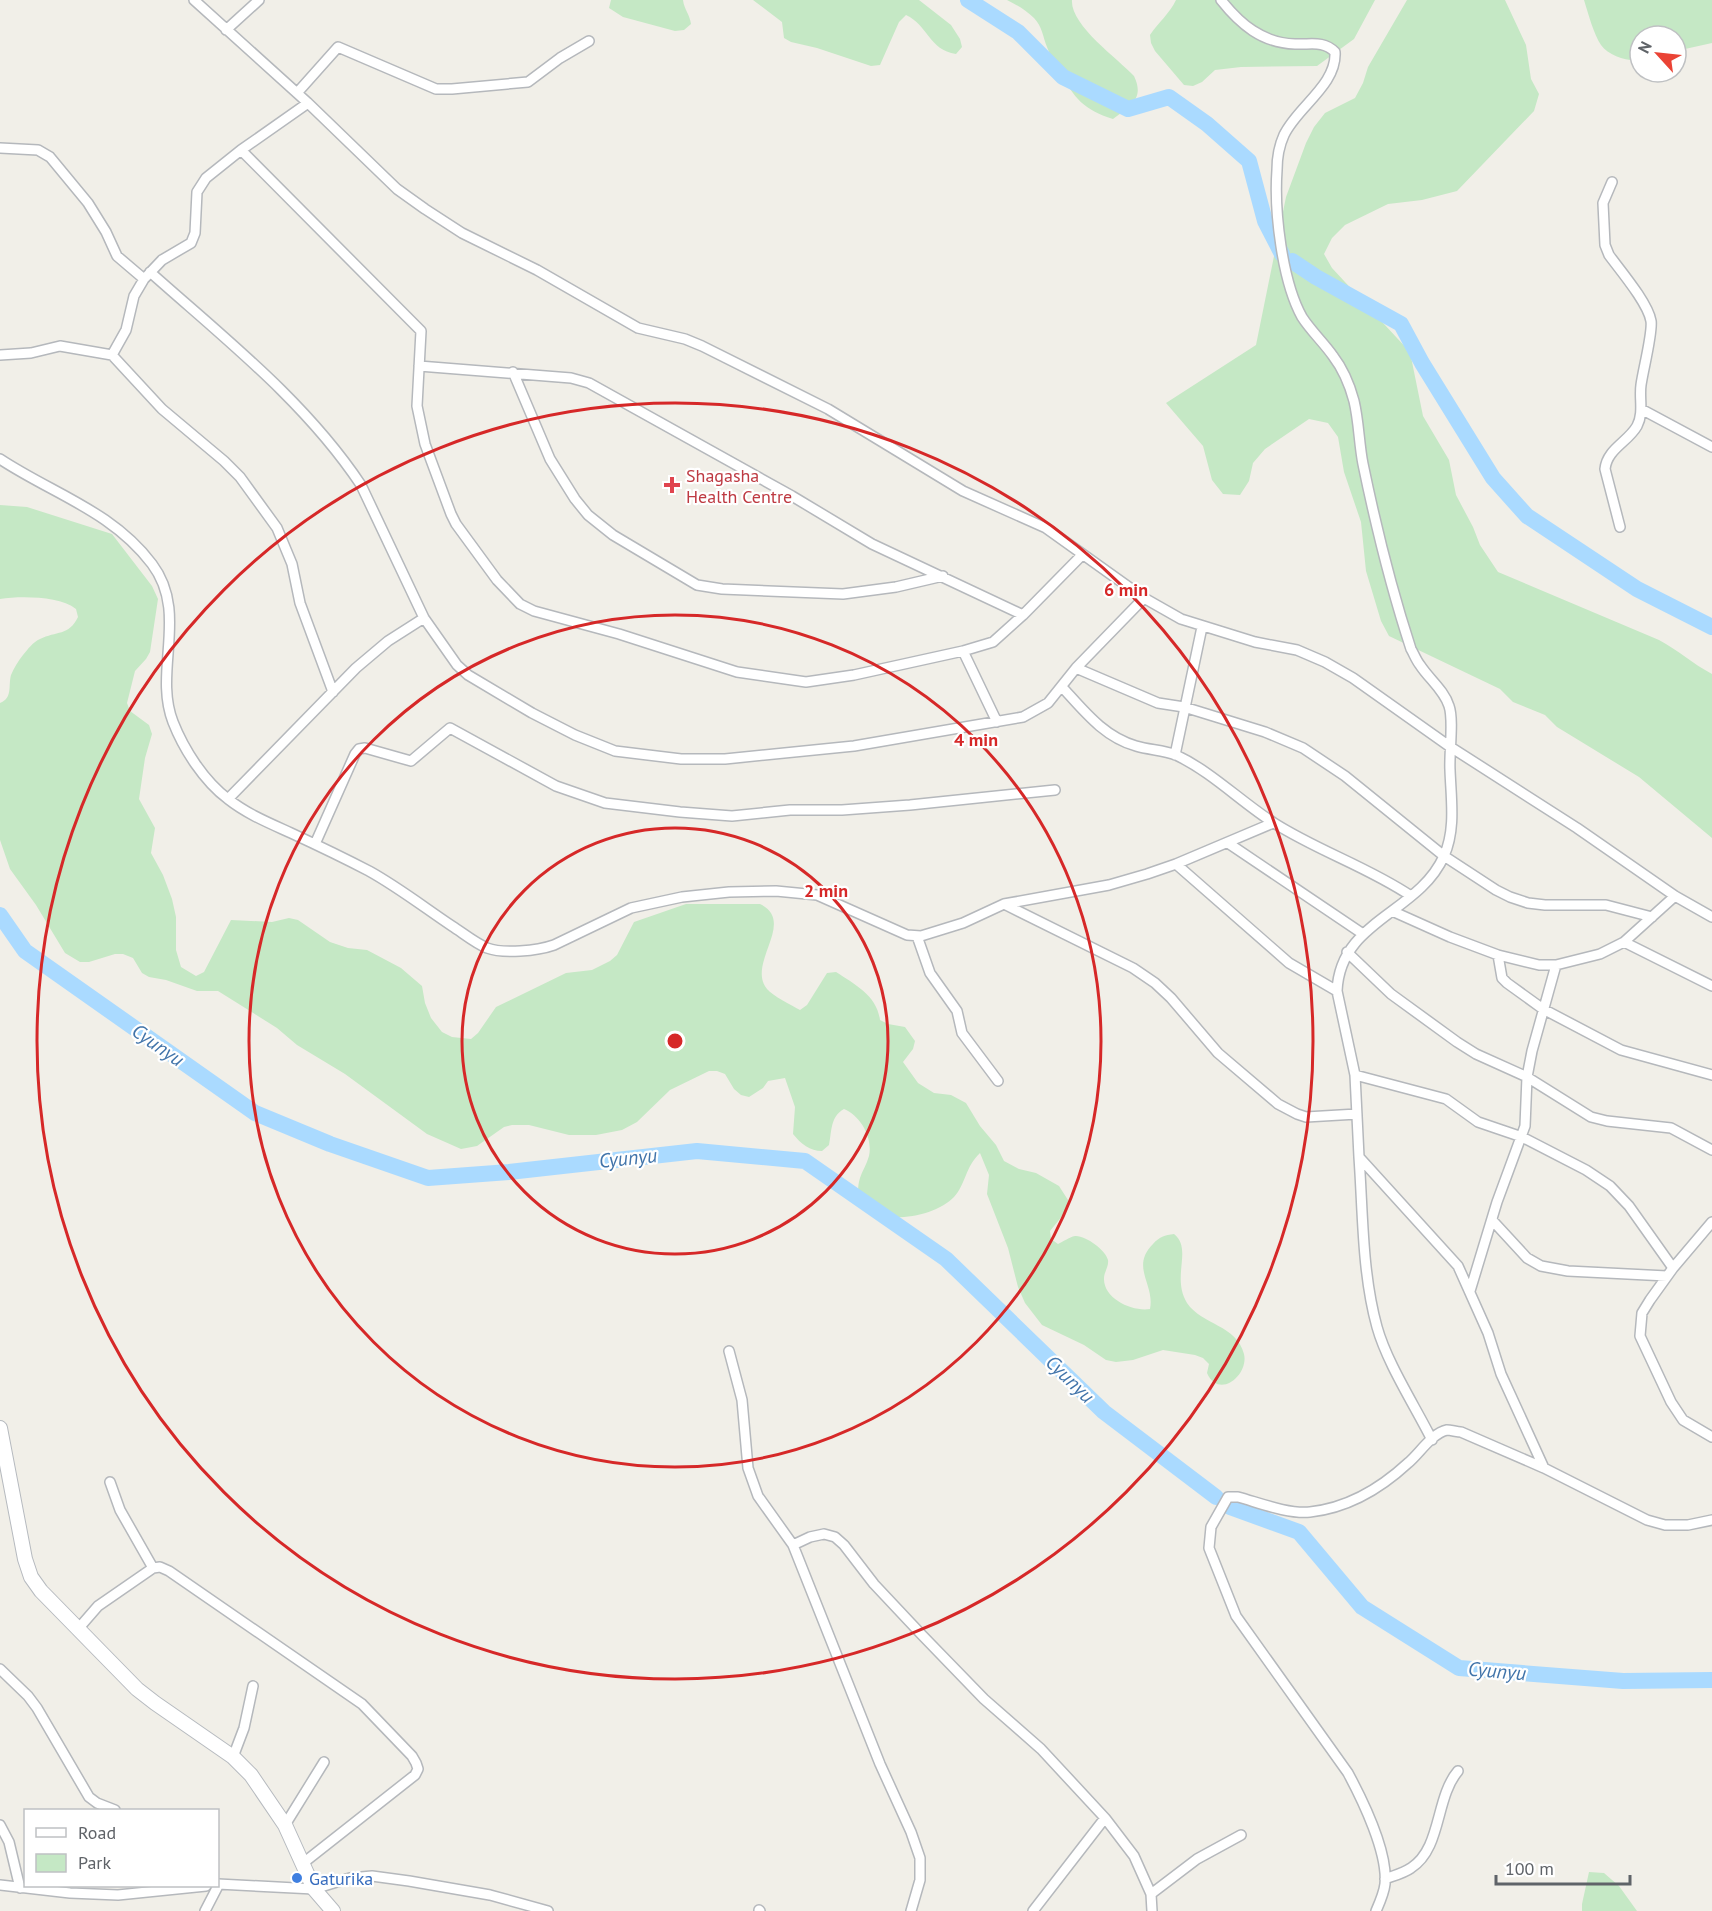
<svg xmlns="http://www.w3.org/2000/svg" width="1712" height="1911" font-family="'PT Sans',sans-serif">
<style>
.green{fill:#c5e8c5}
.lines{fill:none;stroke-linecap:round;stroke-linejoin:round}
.river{stroke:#aadaff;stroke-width:16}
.street-casing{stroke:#b5b8bc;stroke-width:12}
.secondary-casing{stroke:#b6babf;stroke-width:16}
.street{stroke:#fff;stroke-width:9}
.secondary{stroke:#fff;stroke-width:14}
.ring{fill:none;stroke:#d62828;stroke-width:3}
.health-dot{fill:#e0444e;stroke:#fff;stroke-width:2}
.shop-dot{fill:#3f7fe0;stroke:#fff;stroke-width:2}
.labels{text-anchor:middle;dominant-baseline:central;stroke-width:4.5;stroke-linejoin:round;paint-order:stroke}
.health-label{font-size:18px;fill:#be3a42;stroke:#fff;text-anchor:start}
.shop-label{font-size:18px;fill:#366cbe;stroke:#fff;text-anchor:start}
.water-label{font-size:20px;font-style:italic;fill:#4174aa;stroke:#fff}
.centre{fill:#d62828;stroke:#fff;stroke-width:3}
.ring-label{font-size:18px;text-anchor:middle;font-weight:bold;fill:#d62828;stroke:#fff;stroke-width:4.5;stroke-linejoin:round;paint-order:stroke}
</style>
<rect width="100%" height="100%" fill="#f1efe8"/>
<!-- green -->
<path class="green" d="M 611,0 L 683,0 C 684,9 690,15 691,24 L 684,30 L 675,31 L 623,17 L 609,8 Z
M 753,0 L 919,0 L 951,25 L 960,39 L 962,47 L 956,54 C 929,50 928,25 906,15 L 899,22 L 880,65 L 871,66 L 817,48 L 791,42 L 784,38 L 782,22 Z
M 1007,0 L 1072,0 C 1070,25 1117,58 1134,76 C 1145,99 1130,106 1113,119 C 1084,110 1074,98 1060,72 C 1055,64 1050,56 1047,47 C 1043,37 1042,26 1034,18 C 1026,10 1017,5 1007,0 Z
M 1176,0 L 1375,0 L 1354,39 L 1317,66 L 1241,67 L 1215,70 L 1202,82 L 1193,86 L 1184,85 L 1178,78 L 1155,51 L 1151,43 L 1150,35 C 1158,23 1170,13 1176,0 Z
M 1407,0 L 1505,0 L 1526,45 L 1531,79 L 1539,94 L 1534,111 L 1457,191 L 1422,200 L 1388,204 L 1345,225 L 1332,238 L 1324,254 L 1332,268 L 1410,352 L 1423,416 L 1449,460 L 1456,495 L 1473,527 L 1480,545 L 1498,572 L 1659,640 C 1678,650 1693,664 1712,674 L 1712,838 L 1639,777 L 1557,727 L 1545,715 L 1513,702 L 1500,689 L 1389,636 L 1381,621 L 1366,571 L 1361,522 L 1344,472 L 1338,437 L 1328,423 L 1309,419 L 1265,449 L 1253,463 L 1249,481 L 1240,495 L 1223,494 L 1212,480 L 1203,446 L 1166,403 L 1256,345 L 1286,197 L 1306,143 L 1314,127 L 1325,113 L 1355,98 L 1363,83 L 1368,67 Z
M 1584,0 L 1712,0 L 1712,43 L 1676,51 L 1676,36 L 1640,36 L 1640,60 C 1628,62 1609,56 1601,45 C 1594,35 1588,13 1584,0 Z
M 0,505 L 27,507 L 112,534 L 152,586 L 158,599 L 150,652 L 146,659 L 135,671 L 127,703 L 130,711 L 149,725 L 152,734 L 145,758 L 139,799 L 155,828 L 151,853 L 163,875 L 172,899 L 176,917 L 176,950 L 181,967 L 196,976 L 204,972 L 231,920 L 272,922 L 289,918 L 298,920 L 330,942 L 348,948 L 367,950 L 401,968 L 422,986 L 425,1003 L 431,1018 L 442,1032 L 452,1037 L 471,1039 L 478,1033 L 496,1007 L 566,973 L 592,970 L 610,961 L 617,955 L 634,922 L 686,904 L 760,904 C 797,922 746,963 767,989 C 773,996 791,1005 800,1010 L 807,1005 L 827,973 L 836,972 C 856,985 877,996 880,1020 L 888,1024 L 905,1027 L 915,1041 L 913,1049 L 903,1062 L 918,1083 L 934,1093 L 951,1095 L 966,1103 L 980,1126 L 996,1145 L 1004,1161 L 1019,1169 L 1036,1173 L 1059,1186 L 1068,1200 L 1067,1210 L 1050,1231 L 1051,1239 L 1058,1244 C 1063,1242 1069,1237 1075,1236 C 1085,1235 1106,1250 1108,1260 C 1109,1267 1104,1272 1104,1278 C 1103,1299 1133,1312 1150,1309 C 1155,1284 1130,1267 1153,1244 C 1159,1237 1165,1235 1174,1234 C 1193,1249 1171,1277 1187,1303 C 1202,1325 1237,1325 1244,1354 C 1249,1375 1219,1400 1207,1373 L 1209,1364 L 1203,1358 L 1195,1355 L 1163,1350 L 1133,1360 L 1116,1362 L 1106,1360 L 1084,1345 L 1042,1325 L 1025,1303 L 1018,1287 L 1008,1248 L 987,1194 L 989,1175 L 980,1153 C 965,1167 966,1184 954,1197 C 934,1218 882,1225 859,1207 C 858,1198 857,1187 860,1178 C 862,1171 867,1164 869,1156 C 873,1138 861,1116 844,1109 C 830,1117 832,1131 829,1145 L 822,1151 C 810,1151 801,1144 793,1134 L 795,1107 L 785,1078 L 768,1081 L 763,1088 L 749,1097 L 741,1095 L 734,1089 L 725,1074 L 717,1071 L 709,1071 L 670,1090 L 637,1122 L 622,1130 L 596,1135 L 569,1135 L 529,1125 L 512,1125 L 504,1127 L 477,1146 L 461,1149 L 427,1134 L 345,1074 L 297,1045 L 277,1028 L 218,991 L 197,991 L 166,980 L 149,977 L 142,973 L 133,958 L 123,954 L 115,954 L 89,962 L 80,962 L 65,953 L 36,905 L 10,869 L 0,840 L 0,703 C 13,698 8,686 11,675 C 14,668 18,661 23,655 C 28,649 33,642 40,639 C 56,631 69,636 78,617 L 76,609 C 59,596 21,596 0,599 Z
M 1589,1872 L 1604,1873 L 1619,1886 L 1637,1911 L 1582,1911 L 1582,1904 Z"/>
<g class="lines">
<!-- river -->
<path class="river" d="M 968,0 L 1018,32 L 1063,77 L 1128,109 L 1169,97 L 1207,124 L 1249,161 L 1265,221 L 1282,254
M 1292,261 L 1316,277 L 1401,324 L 1422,363 L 1493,478 L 1527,516 L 1637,589 L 1712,627
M 0,915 L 25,951 L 255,1113 L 330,1144 L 428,1178 L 509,1172 L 697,1151 L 805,1161 L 946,1259 L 1104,1412 L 1216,1497
M 1230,1507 L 1299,1532 L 1362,1607 L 1459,1668 L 1623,1681 L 1712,1680"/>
<defs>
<path id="street" d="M 194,0 L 308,103 L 397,189 L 425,209 L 462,233 L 537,270 L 638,328 L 685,339 L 702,346 L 828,409 L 963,491 L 1046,528 L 1144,598 L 1181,619 L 1255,642 L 1297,650 L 1325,662 L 1353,678 L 1449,746 L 1577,828 L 1675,896 L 1712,917
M 1221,0 C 1240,24 1262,43 1295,44 C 1310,45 1323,40 1335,52 C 1337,85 1297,107 1284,135 C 1279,146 1277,158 1277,170 C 1274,211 1282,281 1302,317 C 1311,331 1324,343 1333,356 C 1343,369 1350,386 1354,401 C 1359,422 1359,444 1363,464 C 1376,527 1391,588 1411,649 C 1414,654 1416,660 1420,665 C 1429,679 1444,690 1449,706 C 1454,720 1449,753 1450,770 C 1451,799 1456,829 1444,856 C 1418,914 1340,920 1337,991 L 1355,1075 L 1359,1157 L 1458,1266 L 1488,1333 L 1501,1374 L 1544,1468
M 226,30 L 259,0
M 297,93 L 338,47 L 436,89 L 452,89 L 528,82 L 560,58 L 589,41
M 0,148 L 38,150 L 50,157 L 88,203 L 106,232 L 117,256 L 144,279
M 241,150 L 421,331 L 417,406 L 425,444 L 451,514 L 456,524 L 497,580 L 520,604 L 534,611 L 619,634 L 737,672 L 806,682 L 854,675 L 963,651 L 993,642 L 1023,615 L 1082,555
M 1612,182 L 1603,203 L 1605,245 L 1609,255 C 1620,270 1648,303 1651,321 C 1653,332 1643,370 1641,385 C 1639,398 1644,413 1637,426 C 1628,442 1607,449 1605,469 L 1620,527
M 150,272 C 224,338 305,401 361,485 L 424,618 L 457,665 L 468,675 L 532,713 L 575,735 L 615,751 L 681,759 L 725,759 L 854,746 L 1023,717 L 1048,703 L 1076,668 L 1144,598
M 0,355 L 31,353 L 60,346 L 112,355 L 126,330 L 134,296 L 144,279 L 162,260 L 191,243 L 195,233 L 197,192 L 206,178 L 241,150 L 308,103
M 112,355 L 162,409 L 224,461 L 240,477 L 277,528 L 292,564 L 300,603 L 333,692
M 419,366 L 571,378 L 589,383 L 792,496 L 872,544 L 1023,615
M 513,372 L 550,459 L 575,499 L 588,515 L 613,535 L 697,585 L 722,589 L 843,594 L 896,587 L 943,576
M 1641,409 L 1712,447
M 0,459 C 53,494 112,511 152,564 C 189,613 153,671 173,722 C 184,750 204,781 228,799 C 247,814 269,823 291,833 C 317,845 344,858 369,871 C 398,887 425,908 452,926 C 463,933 475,943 487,948 C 503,954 537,951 554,945 L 631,908 L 682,897 L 729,892 L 776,891 L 817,895 L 907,935 L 921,936 L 963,923 L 1004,904 L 1109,885 L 1147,874 L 1176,864 L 1273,823
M 963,651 L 997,722
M 1076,668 L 1158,703 L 1184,707 L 1265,732 L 1303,748 L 1345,776 L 1444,856 L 1496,890 L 1510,897 L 1528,903 L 1545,905 L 1606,905 L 1652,917
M 1062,687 C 1084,711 1104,737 1136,746 C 1149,750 1164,750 1176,755 C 1212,772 1241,802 1274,823 C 1318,851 1368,867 1411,896
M 1175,755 L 1202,627
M 228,799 L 356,668 L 388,641 L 424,618
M 1228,843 L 1363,934
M 315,844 L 355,754 L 359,749 L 365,748 L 411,761 L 450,728 L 556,786 L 605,803 L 680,812 L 732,816 L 790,810 L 842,810 L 910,805 L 1055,790
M 1176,864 L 1289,963 L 1337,991
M 1004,904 L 1133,968 L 1155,983 L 1171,998 L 1218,1053 L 1278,1104 L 1297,1114 L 1306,1117 L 1357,1114
M 1392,911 L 1450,937 L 1498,955 L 1539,965 L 1556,965 L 1600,954 L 1624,942 L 1675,896
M 917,936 L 930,973 L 957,1011 L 962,1033 L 998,1081
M 1624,942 L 1712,986
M 1347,952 L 1391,994 L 1457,1042 L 1476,1054 L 1527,1077 L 1591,1117 L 1607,1121 L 1671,1128 L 1712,1150
M 1498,955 L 1502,978 L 1507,983 L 1543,1009 L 1621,1050 L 1712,1075
M 1355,1075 L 1446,1099 L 1478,1122 L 1522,1137 L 1586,1170 L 1610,1186 L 1629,1206 L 1673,1268
M 1359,1157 C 1363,1213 1362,1273 1377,1327 C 1387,1363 1415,1406 1432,1440
M 1492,1220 L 1527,1258 L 1541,1266 L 1568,1271 L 1667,1276
M 1712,1222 L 1673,1268 L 1650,1300 L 1642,1313 L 1640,1336 L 1671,1402 L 1683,1420 L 1712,1437
M 1470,1291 L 1497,1202 L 1525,1126 L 1527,1077 L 1532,1051 L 1556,965
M 729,1351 L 742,1400 L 748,1468 L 758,1496 L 793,1545
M 110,1482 L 120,1510 L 153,1568
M 78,1629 L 98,1606 L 153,1568 L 160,1567 L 169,1571 L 362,1704 L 412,1756 L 416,1763 L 418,1769 L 415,1775 L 302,1864
M 0,1669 L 28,1696 L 37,1708 L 89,1797 L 97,1803 L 115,1810
M 233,1757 L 244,1728 L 253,1686
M 0,1825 L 9,1842 L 20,1888
M 285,1825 L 324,1762
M 1385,1879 C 1393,1876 1404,1873 1411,1868 C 1442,1848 1435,1798 1458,1771
M 218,1884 L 314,1889 L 350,1878 L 372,1876 L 409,1881 L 490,1895 L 548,1911
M 0,1885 L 70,1893 L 118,1895 L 206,1886
M 1151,1894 L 1197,1859 L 1241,1835
M 759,1910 L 760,1911
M 205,1911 L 219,1884
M 911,1911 L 920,1880 L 920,1858 L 911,1832 L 880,1764 L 793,1545 L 810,1537 L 824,1534 L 835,1537 L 844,1545 L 874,1584 L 921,1634 L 984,1699 L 1041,1749 L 1105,1818 L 1134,1856 L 1151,1894 L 1152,1911
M 1033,1911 L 1105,1818
M 1376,1911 C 1380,1902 1384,1893 1385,1884 C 1388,1853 1363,1801 1348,1773 L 1236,1616 L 1209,1548 L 1211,1527 L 1228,1497 L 1238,1497 C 1260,1503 1287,1514 1310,1512 C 1347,1508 1381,1488 1408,1463 C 1419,1454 1432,1433 1447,1430 C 1451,1430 1457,1432 1461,1432 L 1544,1468 L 1647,1520 L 1665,1525 L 1688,1525 L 1712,1520"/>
<path id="secondary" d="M 0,1428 L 25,1559 L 31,1577 L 41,1591 L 137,1689 L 155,1703 L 233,1757 L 251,1775 L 285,1825 L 314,1889 L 333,1911"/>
</defs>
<!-- street casing -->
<use href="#street" class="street-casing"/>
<!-- secondary casing -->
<use href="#secondary" class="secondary-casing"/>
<!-- street -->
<use href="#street" class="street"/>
<!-- secondary -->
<use href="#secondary" class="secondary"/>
</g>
<!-- distance rings -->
<g class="ring">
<circle cx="675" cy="1041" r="213"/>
<circle cx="675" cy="1041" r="426"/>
<circle cx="675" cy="1041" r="638"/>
</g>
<!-- markers -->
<path class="health-dot" d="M669 476h6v6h6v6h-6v6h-6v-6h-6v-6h6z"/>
<circle class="shop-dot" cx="297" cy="1878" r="6"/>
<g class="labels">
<!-- health labels -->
<g class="health-label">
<text x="686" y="475">Shagasha<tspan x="686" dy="21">Health Centre</tspan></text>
</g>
<!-- shop labels -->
<g class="shop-label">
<text x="309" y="1878">Gaturika</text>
</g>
<!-- water labels -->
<g class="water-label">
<text transform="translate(158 1045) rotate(35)">Cyunyu</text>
<text transform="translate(628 1158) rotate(-6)">Cyunyu</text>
<text transform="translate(1070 1379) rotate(44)">Cyunyu</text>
<text transform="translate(1497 1671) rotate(5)">Cyunyu</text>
</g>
</g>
<circle cx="675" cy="1041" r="9" class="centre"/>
<g class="ring-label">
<text x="1126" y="596">6 min</text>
<text x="976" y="746">4 min</text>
<text x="826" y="897">2 min</text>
</g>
<!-- legend -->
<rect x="24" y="1809" width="195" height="78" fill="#ffffff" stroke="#bfc1c3" stroke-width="1.5"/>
<rect x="36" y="1828" width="30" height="9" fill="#ffffff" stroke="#bfc1c3" stroke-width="1.5"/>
<text x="78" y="1839" font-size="18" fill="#5f6368">Road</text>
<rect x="36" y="1854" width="30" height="18" fill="#c5e8c5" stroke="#bfc1c3" stroke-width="1.5"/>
<text x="78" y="1869" font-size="18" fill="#5f6368">Park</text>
<!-- north arrow -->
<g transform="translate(1658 54) rotate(297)"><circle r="28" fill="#ffffff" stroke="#bfc1c3" stroke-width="1.5"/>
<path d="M0-4.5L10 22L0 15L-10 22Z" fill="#ea4335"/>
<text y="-9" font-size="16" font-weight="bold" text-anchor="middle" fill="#5f6368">N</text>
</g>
<!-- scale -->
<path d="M1496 1875v9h134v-9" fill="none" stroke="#5f6368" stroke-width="3"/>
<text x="1505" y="1875" font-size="18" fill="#5f6368" stroke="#ffffff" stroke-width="4.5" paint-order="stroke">100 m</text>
</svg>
